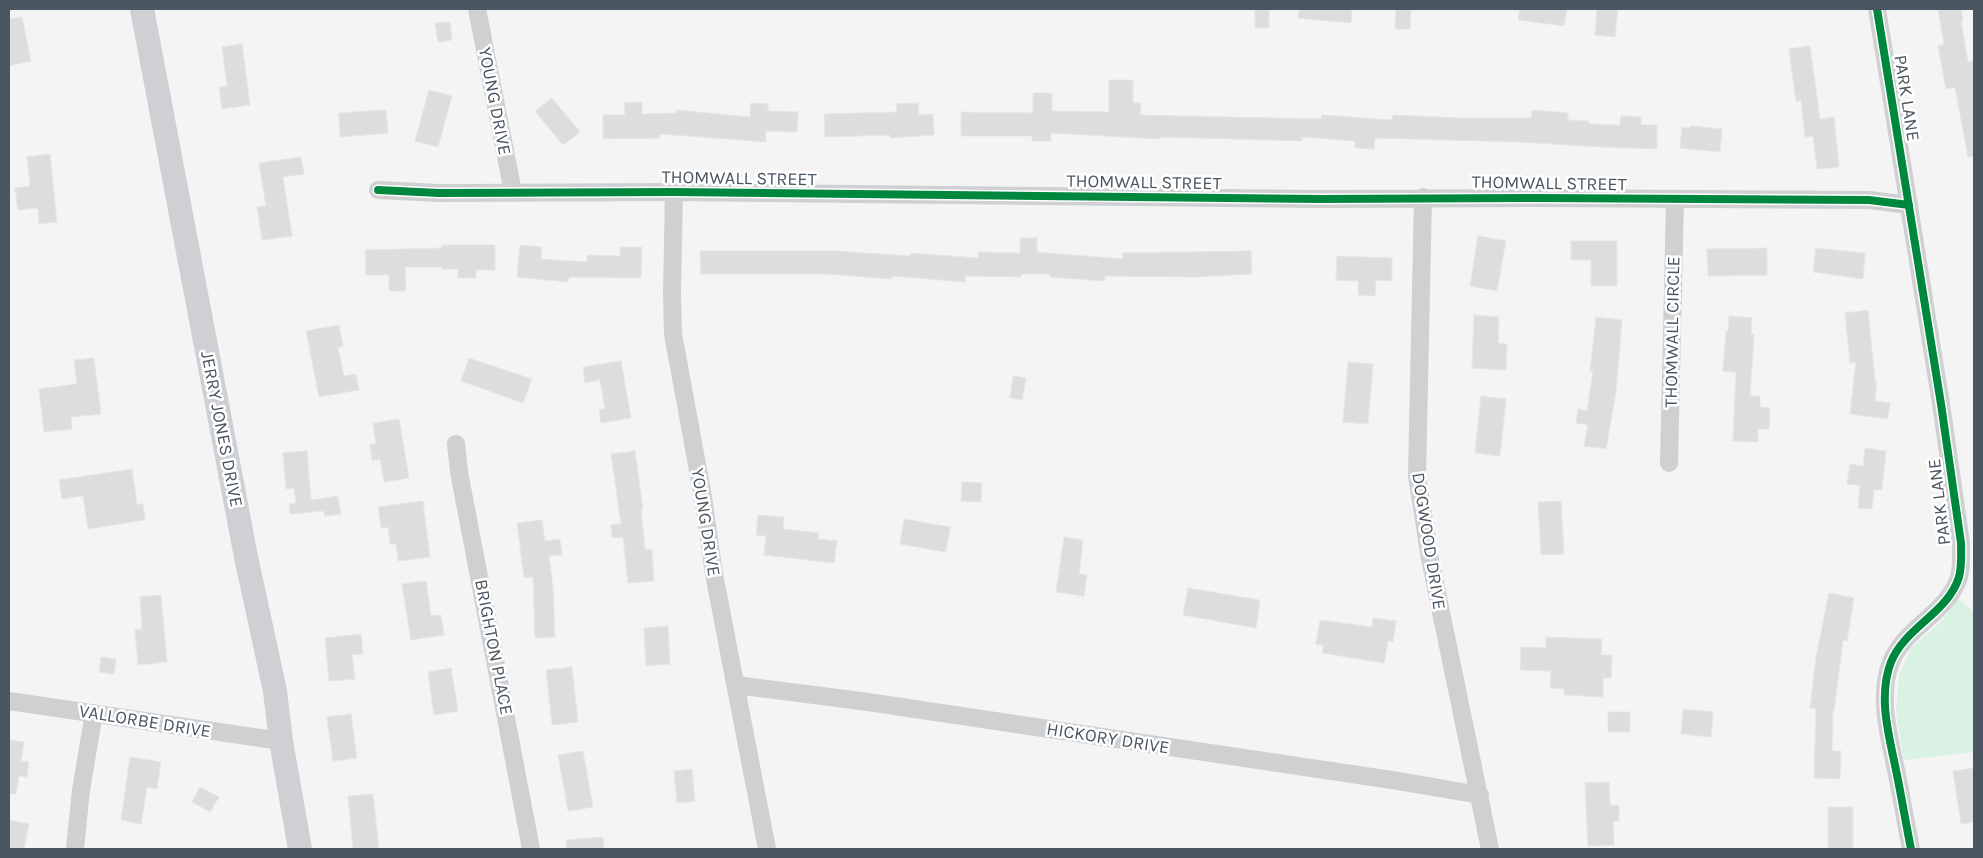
<svg xmlns="http://www.w3.org/2000/svg" width="1983" height="858" font-family="Karla,sans-serif">
<style>
.green{fill:#d9f2e3}
.building{fill:#ddddde;stroke:#e5e6e7}
.lines{fill:none;stroke-linecap:round;stroke-linejoin:round}
.street{stroke:#ced0d2;stroke-width:18}
.secondary{stroke:#ced0d4;stroke-width:24}
.cycleway-casing{stroke:#fff;stroke-width:11}
.cycleway{stroke:#00873e;stroke-width:8}
.labels{text-anchor:middle;dominant-baseline:central;stroke-width:5;stroke-linejoin:round;paint-order:stroke}
.street-label{font-size:18px;fill:#4a5661;stroke:#fff}
</style>
<rect width="100%" height="100%" fill="#f4f4f4"/>
<!-- green -->
<path class="green" d="M 1958,599 L 1974,612 L 1974,752 L 1904,760 L 1896,712 L 1899,675 L 1912,647 L 1941,622 Z"/>
<!-- building -->
<path class="building" d="M 1255,9 L 1269,9 L 1269,28 L 1255,28 Z
M 1299,9 L 1352,9 L 1351,23 L 1298,18 Z
M 1396,9 L 1411,9 L 1410,29 L 1395,29 Z
M 1520,9 L 1567,9 L 1564,26 L 1518,20 Z
M 1597,9 L 1618,9 L 1615,37 L 1595,35 Z
M 1938,9 L 1961,9 L 1963,21 L 1961,21 L 1968,62 L 1974,61 L 1974,156 L 1968,157 L 1955,87 L 1946,89 L 1938,46 L 1944,44 Z
M 22,17 L 31,61 L 9,66 L 9,19 Z
M 450,22 L 452,40 L 438,42 L 435,23 Z
M 242,44 L 250,105 L 222,109 L 219,87 L 227,86 L 222,47 Z
M 1810,46 L 1820,119 L 1834,117 L 1839,167 L 1817,169 L 1813,136 L 1805,137 L 1801,100 L 1796,101 L 1789,49 Z
M 1109,80 L 1133,80 L 1133,103 L 1141,103 L 1140,115 L 1321,119 L 1322,115 L 1392,120 L 1393,115 L 1461,118 L 1531,118 L 1532,110 L 1568,113 L 1568,120 L 1589,121 L 1589,124 L 1620,125 L 1621,116 L 1641,117 L 1641,125 L 1657,125 L 1657,149 L 1602,147 L 1518,142 L 1375,138 L 1374,149 L 1355,148 L 1355,141 L 1302,137 L 1302,141 L 1160,137 L 1160,139 L 1051,133 L 1051,141 L 1032,141 L 1032,136 L 961,136 L 961,112 L 1033,113 L 1033,93 L 1052,93 L 1052,111 L 1109,112 Z
M 429,90 L 452,96 L 438,147 L 415,141 Z
M 552,98 L 580,132 L 563,145 L 535,111 Z
M 642,102 L 642,114 L 676,113 L 676,110 L 750,117 L 751,103 L 768,104 L 768,111 L 798,112 L 797,132 L 766,131 L 766,142 L 660,134 L 660,138 L 603,139 L 603,115 L 625,115 L 624,103 Z
M 918,103 L 919,115 L 933,114 L 934,135 L 890,138 L 890,135 L 825,137 L 824,114 L 897,112 L 896,104 Z
M 386,110 L 388,133 L 340,137 L 339,113 Z
M 1690,126 L 1722,129 L 1720,152 L 1680,148 L 1682,127 L 1690,128 Z
M 50,154 L 57,222 L 39,224 L 38,208 L 18,210 L 15,188 L 30,186 L 27,157 Z
M 301,157 L 304,174 L 283,177 L 292,236 L 262,240 L 257,207 L 266,206 L 259,163 Z
M 1478,236 L 1506,241 L 1497,291 L 1470,286 Z
M 1020,238 L 1037,238 L 1037,252 L 1123,259 L 1122,253 L 1251,251 L 1252,274 L 1195,277 L 1105,276 L 1105,281 L 1050,277 L 1050,274 L 1021,274 L 1021,277 L 965,276 L 965,282 L 892,276 L 892,279 L 825,274 L 701,274 L 700,251 L 836,251 L 911,256 L 911,253 L 978,258 L 978,252 L 1020,253 Z
M 1571,241 L 1617,241 L 1617,286 L 1591,286 L 1591,260 L 1571,260 Z
M 442,245 L 495,245 L 495,270 L 476,270 L 476,278 L 458,278 L 458,269 L 442,269 L 442,267 L 405,267 L 406,291 L 389,291 L 389,275 L 366,275 L 365,250 L 442,248 Z
M 520,245 L 542,247 L 541,259 L 587,262 L 587,255 L 620,256 L 620,247 L 642,247 L 641,278 L 569,277 L 568,282 L 517,277 Z
M 1767,248 L 1767,275 L 1708,276 L 1707,249 Z
M 1816,248 L 1865,253 L 1863,279 L 1813,272 Z
M 1337,256 L 1392,258 L 1392,281 L 1376,280 L 1375,296 L 1358,295 L 1358,281 L 1336,280 Z
M 1868,310 L 1875,381 L 1877,381 L 1875,401 L 1890,403 L 1888,419 L 1850,414 L 1856,362 L 1850,363 L 1845,313 Z
M 1474,315 L 1499,317 L 1498,343 L 1507,344 L 1506,370 L 1472,368 Z
M 1729,316 L 1752,318 L 1751,334 L 1754,335 L 1750,396 L 1760,396 L 1760,407 L 1770,408 L 1769,429 L 1758,429 L 1758,442 L 1733,441 L 1736,372 L 1723,371 L 1726,331 L 1728,331 Z
M 1596,317 L 1622,320 L 1616,392 L 1606,449 L 1584,446 L 1588,425 L 1576,423 L 1578,409 L 1587,411 L 1593,371 L 1590,371 Z
M 339,325 L 343,346 L 338,348 L 344,376 L 356,374 L 359,390 L 319,397 L 306,331 Z
M 94,358 L 101,414 L 71,417 L 72,429 L 44,432 L 39,389 L 77,384 L 74,360 Z
M 469,358 L 532,379 L 523,403 L 461,381 Z
M 621,361 L 631,418 L 601,423 L 599,410 L 605,408 L 600,380 L 585,383 L 583,367 Z
M 1348,362 L 1373,364 L 1368,424 L 1343,422 Z
M 1013,376 L 1026,378 L 1022,400 L 1010,398 Z
M 1481,396 L 1506,399 L 1500,456 L 1475,453 Z
M 399,419 L 409,478 L 384,482 L 380,459 L 372,460 L 370,445 L 376,444 L 373,423 Z
M 1865,448 L 1886,451 L 1882,490 L 1874,490 L 1872,509 L 1858,508 L 1860,485 L 1847,484 L 1850,464 L 1863,466 Z
M 307,451 L 311,500 L 338,496 L 341,514 L 325,516 L 324,511 L 290,514 L 289,504 L 296,503 L 294,488 L 286,489 L 283,453 Z
M 635,451 L 643,509 L 641,509 L 645,549 L 652,549 L 654,581 L 628,583 L 623,537 L 612,538 L 611,525 L 621,524 L 611,454 Z
M 132,469 L 137,504 L 143,504 L 145,520 L 88,529 L 83,496 L 62,499 L 59,480 Z
M 962,482 L 982,483 L 981,502 L 961,501 Z
M 423,501 L 430,557 L 398,561 L 396,544 L 390,544 L 388,527 L 381,528 L 378,507 Z
M 1561,501 L 1564,554 L 1541,555 L 1538,502 Z
M 758,515 L 784,517 L 783,529 L 819,533 L 818,539 L 837,541 L 834,563 L 764,555 L 766,536 L 756,535 Z
M 904,519 L 950,527 L 946,552 L 900,544 Z
M 542,520 L 545,541 L 560,539 L 562,555 L 549,556 L 553,588 L 555,637 L 535,638 L 533,577 L 524,578 L 517,523 Z
M 1064,537 L 1083,540 L 1079,574 L 1087,575 L 1084,596 L 1056,592 Z
M 426,581 L 431,616 L 441,615 L 444,635 L 411,640 L 402,584 Z
M 1188,588 L 1260,600 L 1256,628 L 1183,615 Z
M 1829,593 L 1854,598 L 1847,641 L 1843,640 L 1834,711 L 1833,711 L 1832,751 L 1841,751 L 1840,779 L 1814,778 L 1816,709 L 1810,708 L 1816,658 Z
M 161,595 L 167,662 L 138,665 L 135,630 L 142,629 L 140,597 Z
M 1373,618 L 1396,621 L 1393,642 L 1388,641 L 1384,663 L 1322,653 L 1324,645 L 1316,644 L 1320,620 L 1372,627 Z
M 668,626 L 670,664 L 646,666 L 644,628 Z
M 361,634 L 363,654 L 352,655 L 355,679 L 329,681 L 325,638 Z
M 1546,637 L 1602,639 L 1601,655 L 1612,655 L 1611,678 L 1603,678 L 1603,697 L 1564,695 L 1564,689 L 1550,688 L 1551,671 L 1520,670 L 1521,647 L 1546,648 Z
M 101,657 L 116,659 L 114,674 L 99,672 Z
M 572,667 L 578,722 L 552,725 L 546,670 Z
M 451,668 L 458,711 L 434,715 L 428,672 Z
M 1683,709 L 1713,712 L 1711,737 L 1681,734 Z
M 1608,712 L 1630,712 L 1630,732 L 1608,732 Z
M 351,714 L 357,758 L 333,761 L 327,717 Z
M 9,740 L 24,742 L 21,761 L 29,762 L 27,777 L 19,776 L 16,794 L 9,794 Z
M 583,751 L 593,807 L 568,811 L 558,755 Z
M 130,757 L 161,762 L 157,789 L 147,787 L 141,824 L 121,820 Z
M 1974,768 L 1974,822 L 1961,824 L 1953,771 Z
M 692,769 L 695,801 L 677,803 L 674,771 Z
M 1609,782 L 1610,805 L 1619,805 L 1619,821 L 1613,821 L 1614,845 L 1588,846 L 1585,783 Z
M 200,787 L 219,797 L 210,812 L 192,802 Z
M 373,794 L 379,849 L 353,849 L 348,796 Z
M 1828,807 L 1853,807 L 1853,849 L 1828,849 Z
M 9,820 L 29,824 L 24,849 L 9,848 Z
M 603,837 L 604,849 L 567,849 L 566,840 Z"/>
<g class="lines">
<!-- street -->
<path class="street" d="M 477,9 L 513,192
M 1877,9 L 1941,404 L 1961,543 C 1961,554 1962,566 1959,577 C 1948,613 1905,627 1891,662 C 1877,698 1890,739 1897,775 C 1902,800 1906,824 1911,849
M 378,190 L 439,193 L 674,192 L 1321,199 L 1539,198 L 1869,200 L 1909,205
M 674,192 L 672,293 L 673,334 L 703,497 L 714,574 L 767,849
M 1423,197 L 1417,476 L 1430,559 L 1490,849
M 456,444 L 459,472 L 531,849
M 1669,463 L 1675,200
M 736,685 L 861,701 L 1392,780 L 1480,795
M 9,701 L 281,741
M 75,849 L 81,790 L 94,713"/>
<!-- secondary -->
<path class="secondary" d="M 142,9 L 246,557 L 275,691 L 281,741 L 300,849"/>
<defs>
<path id="cycleway" d="M 1877,9 L 1941,404 L 1961,543 C 1961,554 1962,566 1959,577 C 1948,613 1905,627 1891,662 C 1877,698 1890,739 1897,775 C 1902,800 1906,824 1911,849
M 378,190 L 439,193 L 674,192 L 1321,199 L 1539,198 L 1869,200 L 1909,205"/>
</defs>
<!-- cycleway casing -->
<use href="#cycleway" class="cycleway-casing"/>
<!-- cycleway -->
<use href="#cycleway" class="cycleway"/>
</g>
<g class="labels">
<!-- street labels -->
<g class="street-label">
<text transform="translate(1907 98) rotate(81)">PARK LANE</text>
<text transform="translate(495 101) rotate(79)">YOUNG DRIVE</text>
<text transform="translate(739 178) rotate(1)">THOMWALL STREET</text>
<text transform="translate(1144 182) rotate(1)">THOMWALL STREET</text>
<text transform="translate(1549 183) rotate(1)">THOMWALL STREET</text>
<text transform="translate(1672 332) rotate(-89)">THOMWALL CIRCLE</text>
<text transform="translate(222 429) rotate(79)">JERRY JONES DRIVE</text>
<text transform="translate(1939 502) rotate(-97)">PARK LANE</text>
<text transform="translate(706 522) rotate(81)">YOUNG DRIVE</text>
<text transform="translate(1429 541) rotate(81)">DOGWOOD DRIVE</text>
<text transform="translate(494 647) rotate(79)">BRIGHTON PLACE</text>
<text transform="translate(145 721) rotate(9)">VALLORBE DRIVE</text>
<text transform="translate(1108 738) rotate(9)">HICKORY DRIVE</text>
</g>
</g>
<!-- border -->
<rect width="1983" height="858" fill="none" stroke="#4a5661" stroke-width="20"/>
</svg>
